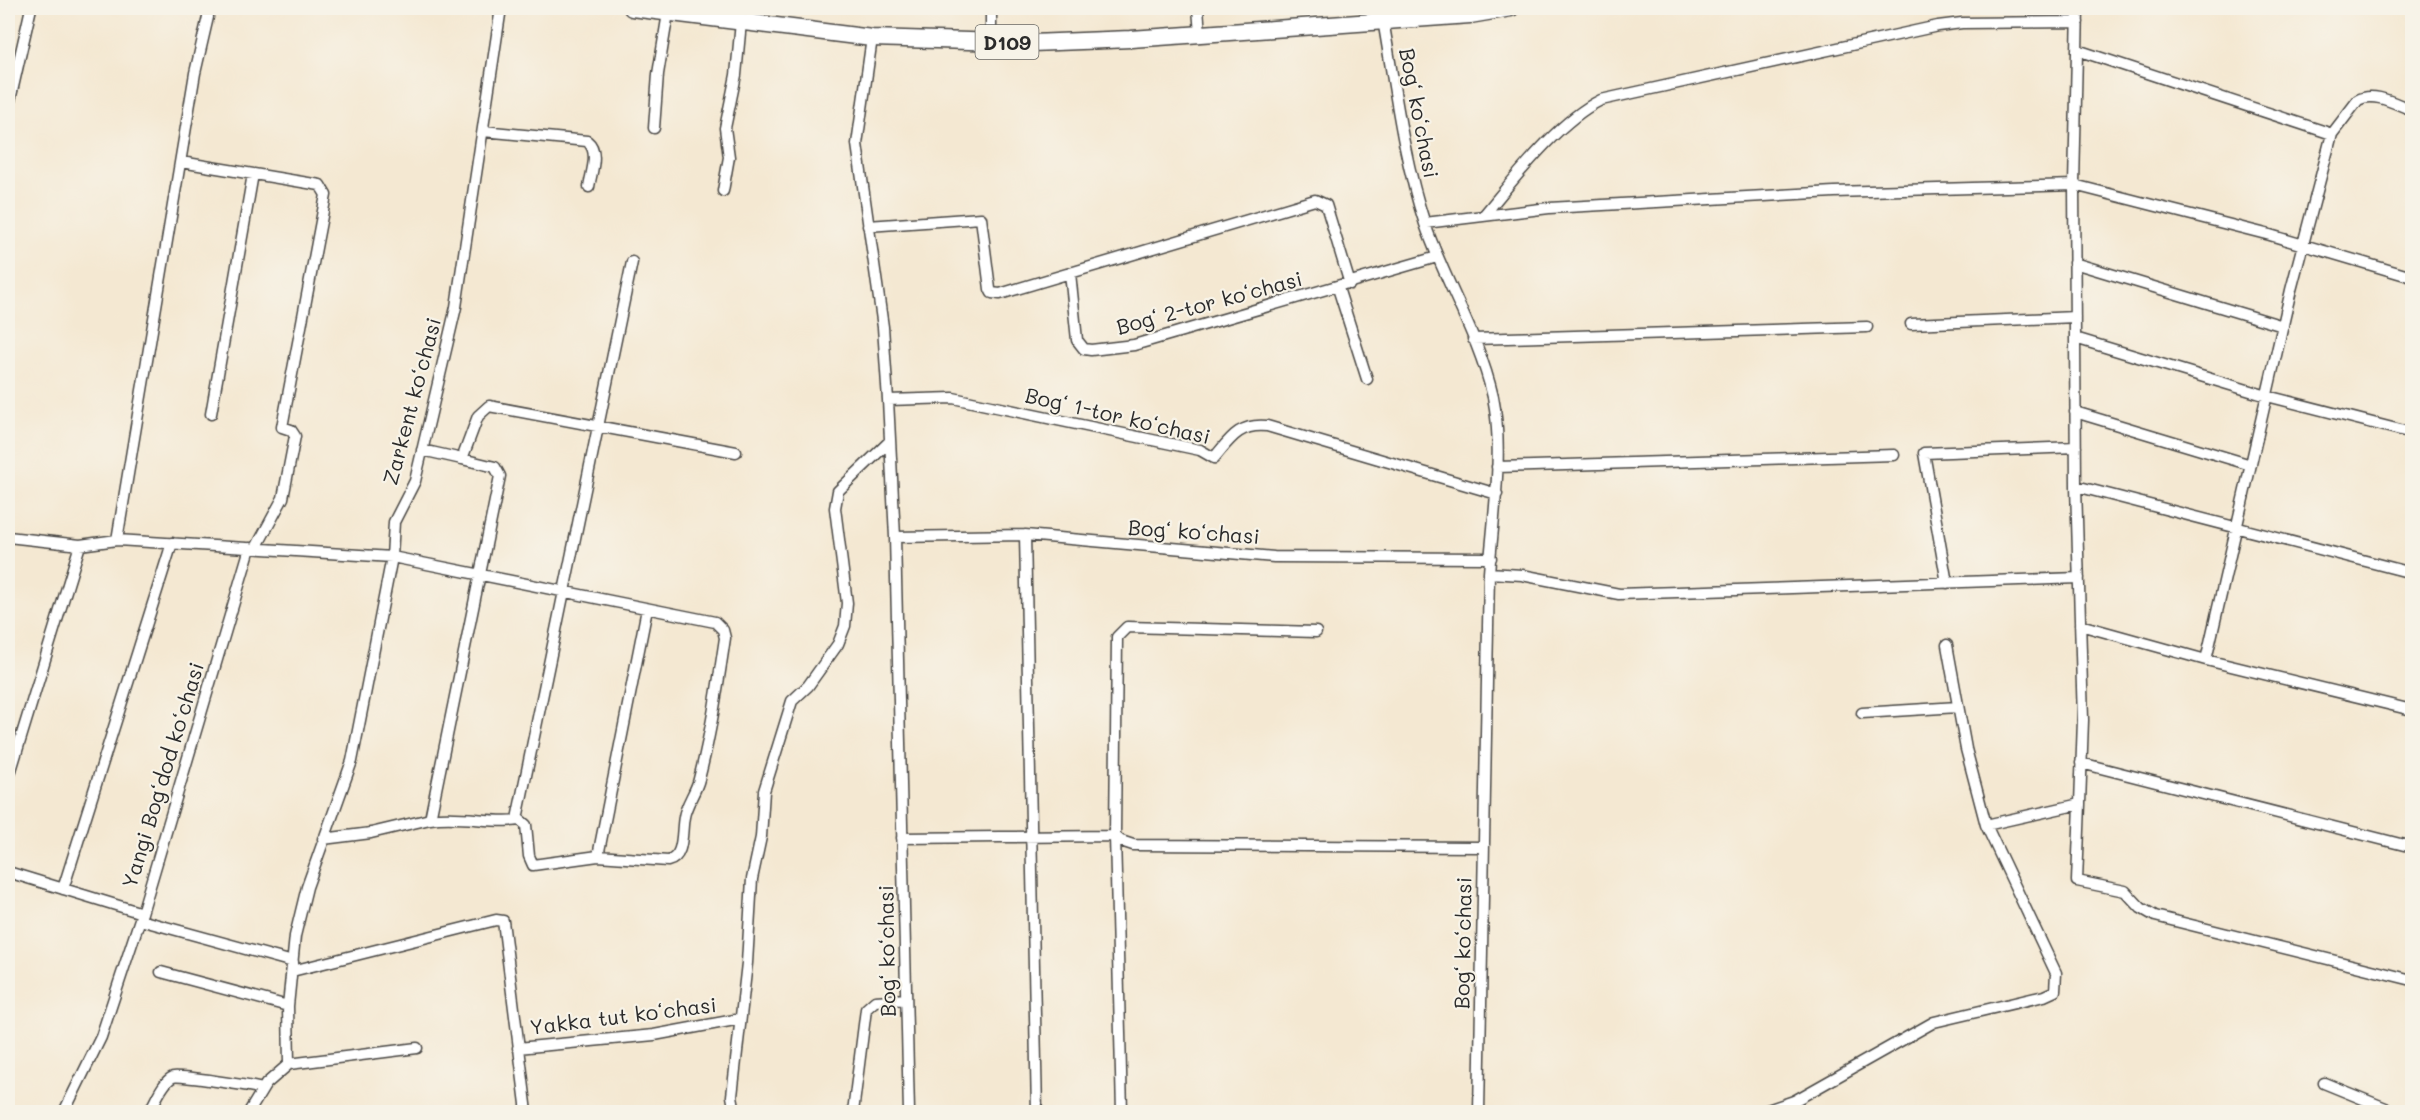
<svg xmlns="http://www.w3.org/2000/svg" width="2420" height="1120" font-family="Mali,sans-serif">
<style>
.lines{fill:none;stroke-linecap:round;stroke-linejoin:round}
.street-casing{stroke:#494744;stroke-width:13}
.primary-casing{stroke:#494744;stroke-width:19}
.street{stroke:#fff;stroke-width:10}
.primary{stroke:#fff;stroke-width:16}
.labels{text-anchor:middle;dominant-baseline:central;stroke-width:4.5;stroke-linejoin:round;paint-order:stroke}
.shield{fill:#f7f3e8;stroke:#686764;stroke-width:1.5}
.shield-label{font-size:20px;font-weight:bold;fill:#2b2b2b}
.street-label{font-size:21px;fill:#2b2b2b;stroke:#f7f3e8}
</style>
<rect width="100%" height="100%" fill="#f7f3e8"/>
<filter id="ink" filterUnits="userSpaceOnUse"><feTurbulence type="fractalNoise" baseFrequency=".0167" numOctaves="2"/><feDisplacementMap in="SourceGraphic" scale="12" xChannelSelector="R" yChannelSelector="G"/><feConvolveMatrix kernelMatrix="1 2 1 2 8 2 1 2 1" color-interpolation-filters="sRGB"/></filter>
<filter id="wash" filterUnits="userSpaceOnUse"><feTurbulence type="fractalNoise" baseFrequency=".008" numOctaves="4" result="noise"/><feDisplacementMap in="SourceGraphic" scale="24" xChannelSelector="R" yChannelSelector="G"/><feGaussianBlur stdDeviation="1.35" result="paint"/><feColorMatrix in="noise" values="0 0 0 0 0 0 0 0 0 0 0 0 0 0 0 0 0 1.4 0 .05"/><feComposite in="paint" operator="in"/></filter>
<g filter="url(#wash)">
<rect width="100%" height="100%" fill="#f4e8d2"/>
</g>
<g filter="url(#ink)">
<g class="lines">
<defs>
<path id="street" d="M 1198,8 L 1200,34
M 1383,20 C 1395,88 1403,158 1425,224 C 1445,282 1479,336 1493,397 C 1504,450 1493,519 1489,573 L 1479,1112
M 872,38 L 857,144 L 883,327 L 888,400 L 895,537 L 909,1112
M 991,41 L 991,8
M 2077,50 L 2332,134 L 2291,290 L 2206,660
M 8,109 L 31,8
M 654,128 L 658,74 L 668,13
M 483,131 L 587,141 C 600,151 591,173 589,187
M 2332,134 L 2358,100 C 2374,91 2396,104 2412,110
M 181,162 L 320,185 L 326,195 L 282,427 L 291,430 L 295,436 L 283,498 L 256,548
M 723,191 L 729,157 L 725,128 L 736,75 L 741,22
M 1484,215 C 1515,178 1558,121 1601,100 L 1938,26 L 1962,23 L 2078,22
M 1425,223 L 1549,208 L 1834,192 L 2074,185 L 2270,235 L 2412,277
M 868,226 L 981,218 L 990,289 L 992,293 L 1000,294 L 1315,200 L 1326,205 L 1350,284
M 2074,263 L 2283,326
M 1070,273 L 1077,340 L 1084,349 L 1091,350 L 1134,345 L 1437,257
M 1338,288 L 1367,379
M 1911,324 L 2075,317
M 2075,338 L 2267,396 L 2412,433
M 1473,339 L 1867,327
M 888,400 L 953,398 L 1200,450 L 1214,458 C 1230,439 1239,423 1267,426 L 1497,494
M 2075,412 L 2251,465
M 211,414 L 253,174
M 422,450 L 462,459 L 478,416 L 489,406 L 736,452
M 1497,467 L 1894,455
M 2076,486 L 2412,573
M 1025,535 L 1037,1112
M 8,537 L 80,545 L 117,540 L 392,557 L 715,622 L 723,630 L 725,638 C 718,685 711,733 699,779 C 696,792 686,804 684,817 C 681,832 685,857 668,861 L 598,856 L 647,609
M 895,537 L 1025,535 L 1274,557 L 1491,558
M 117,540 L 195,73 L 208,17 L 207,8
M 1489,573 L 1522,575 L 1619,594 L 2079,578
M 1947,583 L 1924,453 L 2076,447
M 2080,625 L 2206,660 L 2412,710
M 1947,645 L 1966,749 L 1986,825
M 1862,713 L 1958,707
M 2081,763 L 2412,847
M 8,780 L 80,545
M 2080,804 L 2077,881 L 2125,891 L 2141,908 L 2155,916 L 2412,980
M 430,819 C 461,814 491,824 520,820 L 526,825 L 529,856 L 533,865 L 598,856
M 517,819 L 632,262
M 902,838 L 1115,836 L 1121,841 L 1133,845 L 1483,847
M 323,839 L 371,833 L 430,819 L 500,476 L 495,467 L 462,459
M 8,872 L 142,913 L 250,548
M 63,889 L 172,543
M 140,920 L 293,962
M 292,971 L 496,920 L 503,921 L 527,1112
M 161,972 L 288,1006
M 518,1048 L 654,1035 L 740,1019
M 289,1064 L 417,1048
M 2324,1083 L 2395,1112
M 64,1112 L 101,1037 L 142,913
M 149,1112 C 155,1103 162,1082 173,1077 C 179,1075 253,1086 262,1089
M 249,1112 L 266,1084 L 289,1064 L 288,1006 L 295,936 L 307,887 L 352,761 L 392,557 L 394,522 L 415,481 L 456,307 L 501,8
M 735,1112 L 732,1096 L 747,963 L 752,879 L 761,837 L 764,791 L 792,701 L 808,686 L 838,644 L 845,626 L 847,603 L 835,508 L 838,491 L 890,441
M 853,1112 L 866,1009 L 875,1001 L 906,999
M 1122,1112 L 1115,836 L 1117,637 L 1127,627 L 1316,632
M 1762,1112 L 1794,1101 L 1934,1022 L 2044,996 L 2055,991 L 2056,973 L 1986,825 L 2080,804 L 2083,720 L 2076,486 L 2074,185 L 2078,8"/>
<path id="primary" d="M 632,8 L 872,38 L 1032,43 L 1131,39 L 1470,15 L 1511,8"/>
</defs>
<!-- street casing -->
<use href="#street" class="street-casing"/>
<!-- primary casing -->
<use href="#primary" class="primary-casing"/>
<!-- street -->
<use href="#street" class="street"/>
<!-- primary -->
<use href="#primary" class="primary"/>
</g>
</g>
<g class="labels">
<!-- shield labels -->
<rect class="shield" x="975.5" y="25" width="63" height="34" rx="4.5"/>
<g class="shield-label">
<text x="1007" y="42">D109</text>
</g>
<!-- street labels -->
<g class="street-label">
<text transform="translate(1420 113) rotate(79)">Bogʻ koʻchasi</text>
<text transform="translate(1209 302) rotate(-15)">Bogʻ 2-tor koʻchasi</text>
<text transform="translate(411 401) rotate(-75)">Zarkent koʻchasi</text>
<text transform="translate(1118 415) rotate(13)">Bogʻ 1-tor koʻchasi</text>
<text transform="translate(1194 531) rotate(4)">Bogʻ koʻchasi</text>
<text transform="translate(162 775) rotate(-73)">Yangi Bogʻdod koʻchasi</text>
<text transform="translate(1462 943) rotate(-89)">Bogʻ koʻchasi</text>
<text transform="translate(886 951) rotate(-91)">Bogʻ koʻchasi</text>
<text transform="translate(623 1015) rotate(-7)">Yakka tut koʻchasi</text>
</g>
</g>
<!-- margin -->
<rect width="2420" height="1120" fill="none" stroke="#f7f3e8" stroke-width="30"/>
</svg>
